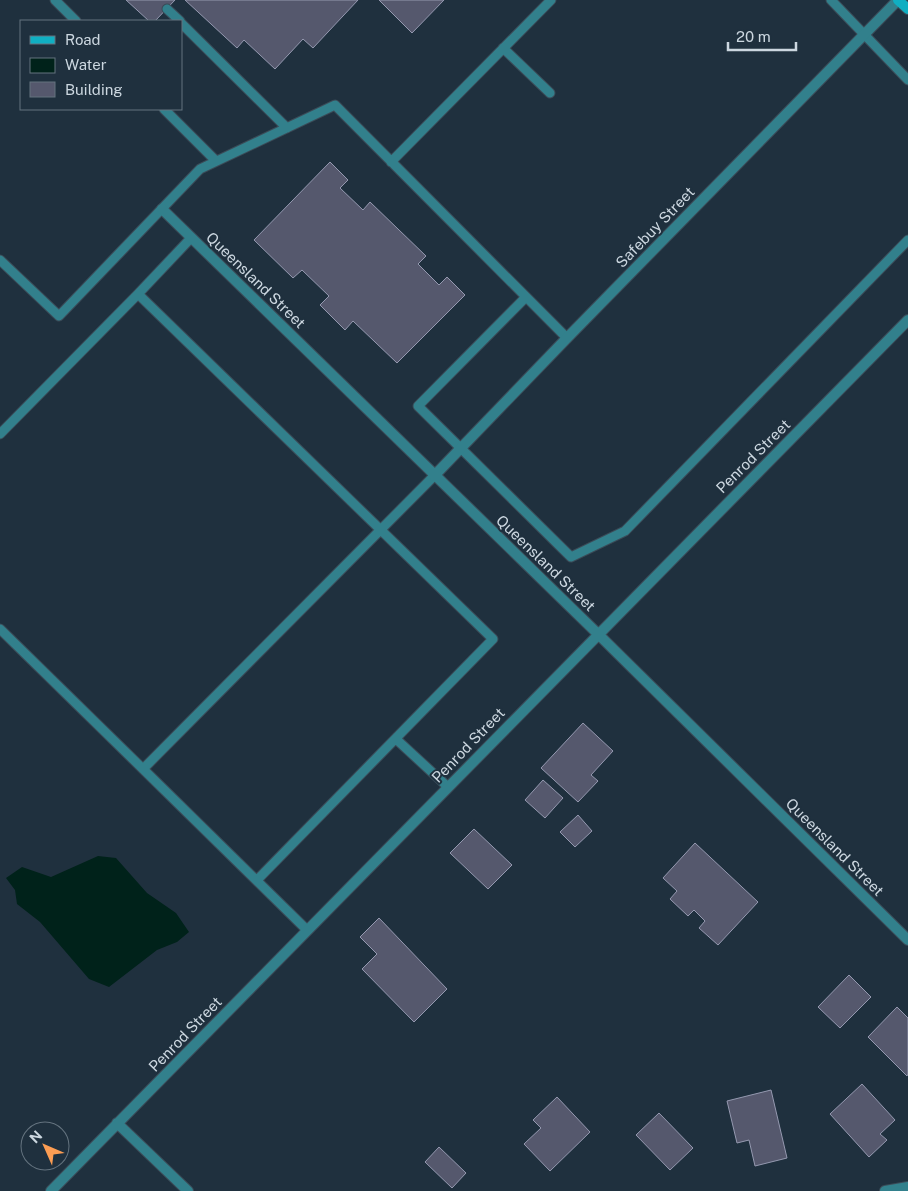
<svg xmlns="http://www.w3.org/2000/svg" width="908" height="1191" font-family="'Public Sans',sans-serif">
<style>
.water{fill:#00221a}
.building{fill:#55586d;stroke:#9599b0}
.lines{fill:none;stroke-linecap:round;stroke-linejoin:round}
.lane-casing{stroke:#3b4b58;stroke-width:11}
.street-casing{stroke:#3b4b58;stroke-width:12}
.secondary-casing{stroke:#3b4b58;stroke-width:12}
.lane{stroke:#32808c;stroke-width:9}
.street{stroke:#32808c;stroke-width:10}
.secondary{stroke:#10afc2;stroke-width:10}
.labels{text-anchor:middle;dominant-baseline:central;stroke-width:4;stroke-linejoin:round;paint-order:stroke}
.street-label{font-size:15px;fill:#ccd7e0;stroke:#1f303e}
</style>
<rect width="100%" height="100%" fill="#1f303e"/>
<!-- water -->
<path class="water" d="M 98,856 L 116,858 L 147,893 L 176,913 L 189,932 L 177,942 L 157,950 L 109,987 L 89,979 L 40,922 L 17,904 L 15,890 L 6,878 L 22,867 L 51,877 Z"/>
<!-- building -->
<path class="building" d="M 126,0 L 175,0 L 155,21 L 149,21 Z
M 185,0 L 358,0 L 313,48 L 303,39 L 275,69 L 244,40 L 237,48 Z
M 379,0 L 444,0 L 412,33 Z
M 330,162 L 348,180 L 340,188 L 363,210 L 370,202 L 426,256 L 418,264 L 439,285 L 447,277 L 465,295 L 397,363 L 353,321 L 345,330 L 320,305 L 329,296 L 302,270 L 293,278 L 254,240 Z
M 583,723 L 613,751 L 591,775 L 598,781 L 578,802 L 541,768 Z
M 543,780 L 563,798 L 545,818 L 525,800 Z
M 578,815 L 592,831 L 575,847 L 560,832 Z
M 474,829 L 512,865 L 488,889 L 450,853 Z
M 695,843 L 758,902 L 718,945 L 699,928 L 705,921 L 694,910 L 688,916 L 670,899 L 677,891 L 663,878 Z
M 379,918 L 447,989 L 414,1022 L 362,969 L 377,954 L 360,937 Z
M 849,975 L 871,997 L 840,1028 L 818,1007 Z
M 897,1007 L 908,1018 L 908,1074 L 907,1076 L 868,1037 Z
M 862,1084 L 895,1120 L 880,1134 L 887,1140 L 869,1157 L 830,1114 Z
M 771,1090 L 787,1158 L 755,1166 L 749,1140 L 737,1143 L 727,1101 Z
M 557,1097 L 590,1132 L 550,1171 L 524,1144 L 541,1128 L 533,1120 Z
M 659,1113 L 693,1148 L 670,1170 L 636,1135 Z
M 439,1147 L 466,1173 L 452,1188 L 425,1162 Z"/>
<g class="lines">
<defs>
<path id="lane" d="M 55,0 L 76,21
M 831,0 L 908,80
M 167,9 L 180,21
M 181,23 L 287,128
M 503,48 L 550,93
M 164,109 L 216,161
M 391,162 L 551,0
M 0,260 L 59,316 L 200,169 L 335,105 L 567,338
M 138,294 L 493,639 L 257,880
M 526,297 L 418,406 L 571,557 L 625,531 L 908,240
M 0,434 L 138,294 L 191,238
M 0,629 L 143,769
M 396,739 L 448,787
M 307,930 L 143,769 L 434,476"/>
<path id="street" d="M 162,209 L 598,634 L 908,940
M 434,476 L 567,338 L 898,0
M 117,1123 L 188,1191
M 51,1191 L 908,320
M 885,1191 L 908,1187"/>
<path id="secondary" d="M 898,0 L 908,9"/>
</defs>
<!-- lane casing -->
<use href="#lane" class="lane-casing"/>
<!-- street casing -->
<use href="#street" class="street-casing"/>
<!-- secondary casing -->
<use href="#secondary" class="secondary-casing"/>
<!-- lane -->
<use href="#lane" class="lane"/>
<!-- street -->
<use href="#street" class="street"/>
<!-- secondary -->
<use href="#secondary" class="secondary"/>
</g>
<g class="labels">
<!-- street labels -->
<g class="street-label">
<text transform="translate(655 227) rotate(-46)">Safebuy Street</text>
<text transform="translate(256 280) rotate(44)">Queensland Street</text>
<text transform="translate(753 456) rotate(-45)">Penrod Street</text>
<text transform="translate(546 563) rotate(44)">Queensland Street</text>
<text transform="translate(468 745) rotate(-46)">Penrod Street</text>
<text transform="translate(835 847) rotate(45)">Queensland Street</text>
<text transform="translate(185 1034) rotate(-46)">Penrod Street</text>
</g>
</g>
<!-- legend -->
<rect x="20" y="20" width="162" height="90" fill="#1f303e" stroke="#64737f"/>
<rect x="30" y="36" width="25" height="8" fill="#10afc2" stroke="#64737f"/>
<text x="65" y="45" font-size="15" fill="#ccd7e0">Road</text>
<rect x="30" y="58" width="25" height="15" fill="#00221a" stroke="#64737f"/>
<text x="65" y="70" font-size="15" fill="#ccd7e0">Water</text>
<rect x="30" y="82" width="25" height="15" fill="#55586d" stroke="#64737f"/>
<text x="65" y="95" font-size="15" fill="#ccd7e0">Building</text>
<!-- north arrow -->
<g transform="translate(45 1146) rotate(315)"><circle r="24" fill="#1f303e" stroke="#64737f"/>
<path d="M0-4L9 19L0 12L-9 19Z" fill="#fc9d53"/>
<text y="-8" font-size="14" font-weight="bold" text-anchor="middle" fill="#ccd7e0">N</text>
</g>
<!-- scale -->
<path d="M728 42v8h68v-8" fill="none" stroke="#ccd7e0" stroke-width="2.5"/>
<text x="736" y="42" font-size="15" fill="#ccd7e0" stroke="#1f303e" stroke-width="4" paint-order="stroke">20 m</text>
</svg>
